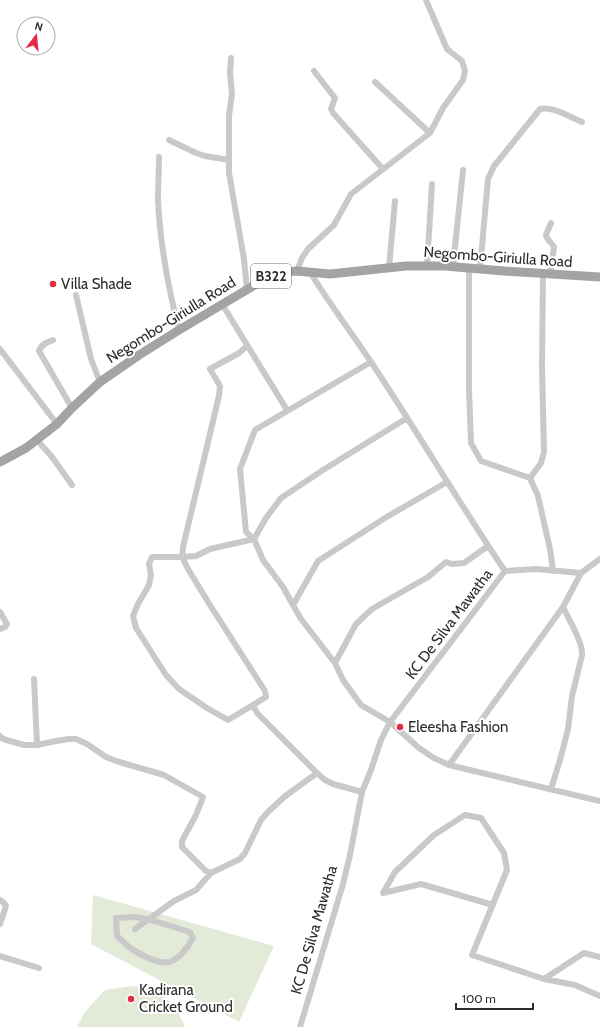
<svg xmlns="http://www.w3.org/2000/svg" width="600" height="1027" font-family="Cabin,sans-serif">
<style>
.green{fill:#e3ead8}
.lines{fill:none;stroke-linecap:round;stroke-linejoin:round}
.street{stroke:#c9c9c9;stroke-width:6}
.primary{stroke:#a4a4a4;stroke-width:9}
.poi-dot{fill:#e42c44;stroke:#fff;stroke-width:1.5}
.labels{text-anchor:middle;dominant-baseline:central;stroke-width:4;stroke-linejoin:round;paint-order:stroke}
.shield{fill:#fff;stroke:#6b6b6b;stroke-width:1}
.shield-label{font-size:14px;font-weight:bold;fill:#2c2c2c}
.street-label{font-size:15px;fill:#2c2c2c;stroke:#fff}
.poi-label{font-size:15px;fill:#2c2c2c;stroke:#fff;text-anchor:start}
</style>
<rect width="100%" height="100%" fill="#fff"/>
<!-- green -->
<path class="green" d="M 93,895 L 274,946 L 239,1022 L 91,944 Z
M 131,986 L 153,988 L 176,1007 L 185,1027 L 77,1027 L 84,1013 L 105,990 Z"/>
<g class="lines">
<!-- street -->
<path class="street" d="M 231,58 L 230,73 L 232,94 L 229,116 L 229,173 L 244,259 L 247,290
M 314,71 L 335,98 L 331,109 L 333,113 L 383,169
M 375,82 L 430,133
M 169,140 L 196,153 L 205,156 L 229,160
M 159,157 C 159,171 158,186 158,200 C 160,244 168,287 179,330
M 427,266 L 432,184
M 453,266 L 463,170
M 389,268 L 395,201
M 469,268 L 469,390 L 471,443 L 481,461 L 530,478 L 538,496 L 550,549 L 553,571
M 480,269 L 488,179 L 494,166 L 540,109 C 552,106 570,117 582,122
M 297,271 L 302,258 L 308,249 L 334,225 L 351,194 L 430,133 L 443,108 L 463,80 L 465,71 L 462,61 L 447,49 L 426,0
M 550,274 L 554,247 C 551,242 547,240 546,235 L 551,223
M 76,295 L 91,359 L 100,382
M 222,304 L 287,410
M 53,340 C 48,342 41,344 39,351 L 72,408
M 247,346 L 239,353 L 210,369 L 220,386 L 219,396 L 183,547 L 182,557 L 152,557 L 149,564 L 151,575 L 149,585 L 138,604 L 133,616 L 136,628 L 166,675 L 179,689 L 207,708 L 228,720 L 253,705
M 0,349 L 57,424
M 37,440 L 52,457 L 72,485
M 530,478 L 541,463 L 544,452 L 542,366 L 543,274
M 447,482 L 385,518 L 318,561 L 293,605 L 301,619 L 335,663 L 343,680 L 361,705 L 390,722 L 419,748 L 434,758 L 449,765 L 600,801
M 254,539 L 210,549 L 196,556 L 182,557 L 188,569 L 210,605 L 265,691 L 266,697 L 253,705 L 257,713 L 317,773
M 254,539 L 246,532 L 240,469 L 255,430 L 371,362
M 505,571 L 536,569 L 581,573
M 293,605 L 283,587 L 263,560 L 254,539 L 266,518 L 281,498 L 323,470 L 407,418
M 0,612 L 7,624 L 5,627 L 0,629
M 335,663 L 356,624 L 372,609 L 428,577 L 446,562 L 452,564 L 464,563 L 488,546
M 34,679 L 37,745
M 0,736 L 3,739 L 24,745 L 37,745 L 56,741 L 69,739 L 76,739 L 87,744 L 106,757 L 116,761 L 164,775 L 203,797 L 196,815 L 182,841 L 182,847 L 206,871 L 211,873 L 240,859 L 245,853 L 261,820 L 268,812 L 284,797 L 317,773 L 325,780 L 333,784 L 362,792
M 449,765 L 563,607 L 581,573 L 600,559
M 551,789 L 560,760 L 568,729 L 572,696 L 582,655 C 583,642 569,620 563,607
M 0,900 L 4,903 L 6,906 L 0,924
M 493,905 L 421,884 L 383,893 L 395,872 L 434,835 L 465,815 L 481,818 L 504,853 L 507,870 L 472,955 L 544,979 L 584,953 L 600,957
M 134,917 L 148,919 L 190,932 L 193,938 C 188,947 181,957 172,961 C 162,967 137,953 129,947 C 125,944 121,939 117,936 L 116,918 Z
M 135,929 L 174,901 L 196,890 L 211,873
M 0,956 L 39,968
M 544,979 L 575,985 L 600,996
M 300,1027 L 343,884 L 350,855 L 362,792 L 371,770 L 381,740 L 390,722 L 505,571 C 459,503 417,431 371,362 C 351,332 329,303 310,272"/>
<!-- primary -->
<path class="primary" d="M 0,462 L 26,448 L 57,424 L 72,408 L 100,382 L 139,355 L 179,330 L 268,277 L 285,272 L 297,271 L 330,274 L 406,266 L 445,266 L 504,271 L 600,277"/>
</g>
<!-- markers -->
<g class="poi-dot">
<circle cx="53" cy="284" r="4"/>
<circle cx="400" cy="727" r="4"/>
<circle cx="131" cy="999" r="4"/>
</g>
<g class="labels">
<!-- shield labels -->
<rect class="shield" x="251" y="264" width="40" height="24" rx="3"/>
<g class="shield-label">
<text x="271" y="276">B322</text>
</g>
<!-- street labels -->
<g class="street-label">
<text transform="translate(498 257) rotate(4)">Negombo-Giriulla Road</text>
<text transform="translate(171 320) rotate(-32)">Negombo-Giriulla Road</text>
<text transform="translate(449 624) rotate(-53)">KC De Silva Mawatha</text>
<text transform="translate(314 930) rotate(-74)">KC De Silva Mawatha</text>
</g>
<!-- poi labels -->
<g class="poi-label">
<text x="61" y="284">Villa Shade</text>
<text x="408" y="727">Eleesha Fashion</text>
<text x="139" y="990">Kadirana<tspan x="139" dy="17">Cricket Ground</tspan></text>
</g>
</g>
<!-- north arrow -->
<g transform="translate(36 36) rotate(16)"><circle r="19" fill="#ffffff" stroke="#ababab"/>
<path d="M0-3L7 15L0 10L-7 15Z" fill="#e42c44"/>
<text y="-6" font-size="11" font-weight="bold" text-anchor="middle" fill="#2c2c2c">N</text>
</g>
<!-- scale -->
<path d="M456 1003v6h77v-6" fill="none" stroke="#2c2c2c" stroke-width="2"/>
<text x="462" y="1003" font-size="12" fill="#2c2c2c" stroke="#ffffff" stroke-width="3" paint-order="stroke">100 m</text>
</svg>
